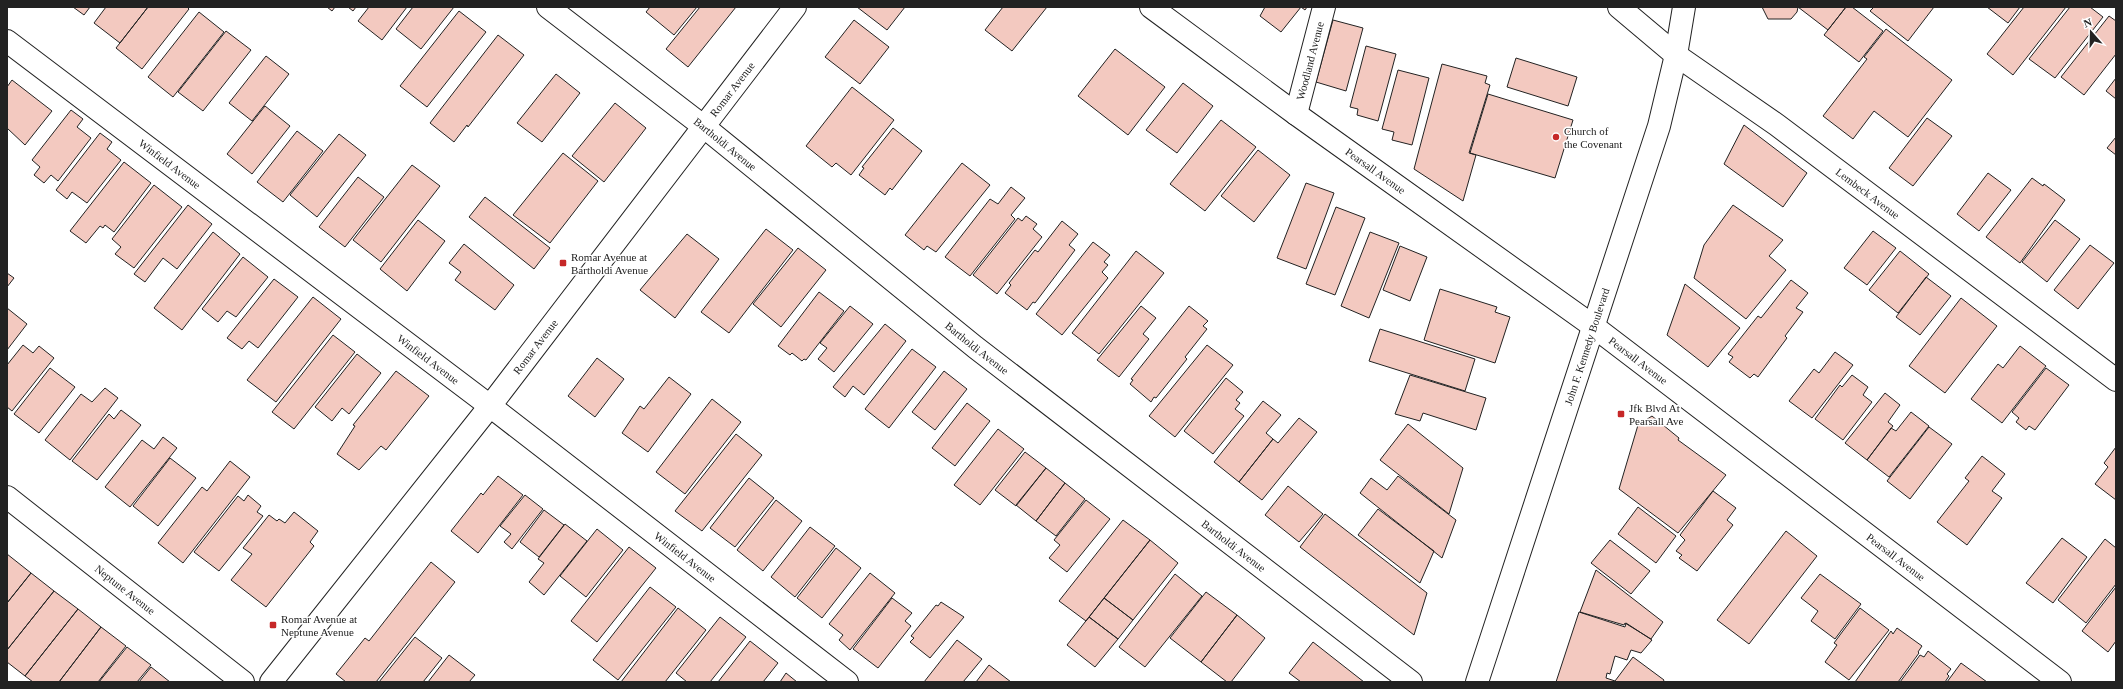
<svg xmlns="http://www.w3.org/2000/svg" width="2123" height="689" font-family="'Times New Roman',serif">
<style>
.building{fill:#f3c9c0;stroke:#222}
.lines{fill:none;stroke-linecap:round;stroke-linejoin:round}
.street-casing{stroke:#222;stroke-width:24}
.primary-casing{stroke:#222;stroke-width:24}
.street{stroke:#fff;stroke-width:22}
.primary{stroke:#fff;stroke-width:22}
.poi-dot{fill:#c62828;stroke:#fff;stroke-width:1.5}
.labels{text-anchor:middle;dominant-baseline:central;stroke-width:3;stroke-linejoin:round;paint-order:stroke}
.street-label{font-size:11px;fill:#222;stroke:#fff}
.poi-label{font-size:11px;fill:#222;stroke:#fff;text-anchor:start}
</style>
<rect width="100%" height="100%" fill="#fff"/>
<!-- building -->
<path class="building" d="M 73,7 L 90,7 L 84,15 Z
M 106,7 L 148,7 L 120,43 L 94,23 Z
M 148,7 L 187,7 L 189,9 L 142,69 L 116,48 Z
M 327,7 L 335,7 L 332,11 Z
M 348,7 L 356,7 L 353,11 Z
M 369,7 L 407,7 L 382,40 L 358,21 Z
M 413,7 L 454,7 L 421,49 L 396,29 Z
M 650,7 L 697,7 L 674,35 L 646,12 Z
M 700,7 L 736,7 L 688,67 L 666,49 Z
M 857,7 L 905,7 L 887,30 Z
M 1003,7 L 1047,7 L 1012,51 L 985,30 Z
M 1265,7 L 1307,7 L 1305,10 L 1301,7 L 1281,32 L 1260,16 Z
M 1762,7 L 1846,7 L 1828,30 L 1798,7 L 1797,12 L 1791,19 L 1768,19 Z
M 1846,7 L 1852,7 L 1883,31 L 1859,62 L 1824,35 Z
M 1874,7 L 1934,7 L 1908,41 L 1870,11 Z
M 1987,7 L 2020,7 L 2008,23 Z
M 2024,7 L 2066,7 L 2013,75 L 1987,54 Z
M 2070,7 L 2090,7 L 2103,17 L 2055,78 L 2029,59 Z
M 459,11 L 486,32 L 427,107 L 400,86 Z
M 199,12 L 224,32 L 173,97 L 148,77 Z
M 2109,16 L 2116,21 L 2116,54 L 2084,95 L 2061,77 Z
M 854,20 L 889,47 L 860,84 L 825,57 Z
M 1333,20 L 1363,28 L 1346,91 L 1316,82 Z
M 1886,29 L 1952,80 L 1908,137 L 1874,111 L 1853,139 L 1823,116 L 1867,59 L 1864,57 Z
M 226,31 L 251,50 L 203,111 L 178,92 Z
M 498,35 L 524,55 L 468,127 L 467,125 L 454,142 L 430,123 Z
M 1366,46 L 1396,54 L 1378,121 L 1357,115 L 1358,109 L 1350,107 Z
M 1115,49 L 1165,87 L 1128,135 L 1078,96 Z
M 266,56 L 289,74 L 252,121 L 229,103 Z
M 1516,58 L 1577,77 L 1568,106 L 1507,87 Z
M 1442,64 L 1487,76 L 1485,83 L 1490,85 L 1469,153 L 1476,155 L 1463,201 L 1414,169 Z
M 1398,70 L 1429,78 L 1412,145 L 1392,140 L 1394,132 L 1382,129 Z
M 556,74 L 580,93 L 542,142 L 517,123 Z
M 2116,78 L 2116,99 L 2106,91 Z
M 12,80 L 52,111 L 25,145 L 7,128 L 7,87 Z
M 1183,83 L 1213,106 L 1177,153 L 1146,130 Z
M 852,87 L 894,120 L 851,175 L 836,163 L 832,167 L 806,146 Z
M 1488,94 L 1573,120 L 1555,178 L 1470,153 Z
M 615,103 L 646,128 L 604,182 L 572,156 Z
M 265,106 L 290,126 L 252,174 L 227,154 Z
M 71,110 L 83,119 L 77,127 L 91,138 L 58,181 L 51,175 L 44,183 L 34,175 L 40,167 L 32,160 Z
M 1927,118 L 1952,136 L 1913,186 L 1889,168 Z
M 1221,120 L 1256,147 L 1205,211 L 1170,184 Z
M 1744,125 L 1807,173 L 1783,207 L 1724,164 Z
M 893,128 L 922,151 L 892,190 L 890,188 L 885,195 L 859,175 L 864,168 L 862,167 Z
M 297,131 L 323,151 L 283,202 L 257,182 Z
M 100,133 L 112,142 L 107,149 L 121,160 L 87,203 L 72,192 L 67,199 L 56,190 Z
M 339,134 L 366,155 L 317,217 L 290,195 Z
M 2116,137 L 2116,155 L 2107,148 Z
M 1258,150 L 1290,175 L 1254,222 L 1221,196 Z
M 563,153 L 598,181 L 550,243 L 513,215 Z
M 124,162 L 151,183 L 114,232 L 105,225 L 103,228 L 100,226 L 86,243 L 70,231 Z
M 962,163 L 990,185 L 936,252 L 927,246 L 924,250 L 905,235 Z
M 412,165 L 440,186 L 381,262 L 353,240 Z
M 1988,173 L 2011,190 L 1979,231 L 1957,214 Z
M 358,177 L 384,197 L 345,247 L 319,227 Z
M 2032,178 L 2043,186 L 2044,184 L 2065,200 L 2020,263 L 1986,237 Z
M 1306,183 L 1334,193 L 1306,269 L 1277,258 Z
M 154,185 L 182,207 L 134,268 L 115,254 L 121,247 L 112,239 Z
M 1011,187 L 1025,198 L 1011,215 L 1015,219 L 970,276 L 945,257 L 990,199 L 998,204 Z
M 485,197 L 550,248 L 534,269 L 469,217 Z
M 188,205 L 212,224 L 177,269 L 163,258 L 145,282 L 134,274 Z
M 1733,205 L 1783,240 L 1769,256 L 1786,270 L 1746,319 L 1694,278 L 1704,245 Z
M 1336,207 L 1365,218 L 1335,295 L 1306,284 Z
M 1026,216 L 1037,224 L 1033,229 L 1042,237 L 997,294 L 973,275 L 1018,218 L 1022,221 Z
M 418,220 L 445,241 L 407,291 L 380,269 Z
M 2055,220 L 2080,239 L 2047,282 L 2022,262 Z
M 1062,221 L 1078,234 L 1069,245 L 1075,250 L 1035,303 L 1033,302 L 1027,310 L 1005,293 L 1011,285 L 1009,283 L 1035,250 L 1038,252 Z
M 766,229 L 793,250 L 729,333 L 701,312 Z
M 1873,231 L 1896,248 L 1867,285 L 1844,268 Z
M 213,232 L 240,254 L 182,330 L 154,308 Z
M 1370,232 L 1399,243 L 1369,318 L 1341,306 Z
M 687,234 L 719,259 L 675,318 L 640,290 Z
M 1093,242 L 1110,255 L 1104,262 L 1108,265 L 1102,272 L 1108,278 L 1062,335 L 1036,314 Z
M 464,244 L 514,285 L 495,310 L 455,280 L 461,272 L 449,263 Z
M 2090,245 L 2114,263 L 2078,309 L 2054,290 Z
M 1400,246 L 1427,257 L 1410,301 L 1383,290 Z
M 798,248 L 826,270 L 781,327 L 753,304 Z
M 1136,251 L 1164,273 L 1099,354 L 1072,333 Z
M 1900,251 L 1929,274 L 1898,313 L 1869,290 Z
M 243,257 L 268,277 L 236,317 L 227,311 L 218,322 L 202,309 Z
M 7,273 L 14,278 L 7,287 Z
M 1926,277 L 1951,296 L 1920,335 L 1896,317 Z
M 274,279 L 298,297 L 258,348 L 249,341 L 242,349 L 227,338 Z
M 1791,280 L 1808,293 L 1796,308 L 1803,312 L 1785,336 L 1787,338 L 1758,377 L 1754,374 L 1750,378 L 1729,362 L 1733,357 L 1728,354 L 1758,316 L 1761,318 Z
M 1685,284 L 1740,328 L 1708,367 L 1667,335 Z
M 1440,289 L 1497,307 L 1495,312 L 1510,317 L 1495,363 L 1424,340 Z
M 819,292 L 844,311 L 806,360 L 804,359 L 802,361 L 792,353 L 790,355 L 778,346 Z
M 313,297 L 341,319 L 276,402 L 247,380 Z
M 1961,298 L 1997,326 L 1945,393 L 1909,366 Z
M 850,306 L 873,324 L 834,372 L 818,359 L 827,348 L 820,343 Z
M 1141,306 L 1156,318 L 1143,334 L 1149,339 L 1119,377 L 1097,360 Z
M 1189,306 L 1208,321 L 1203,326 L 1207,329 L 1185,357 L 1187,359 L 1156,398 L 1154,397 L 1151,402 L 1130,384 L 1133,380 L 1131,379 Z
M 7,308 L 27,324 L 7,350 Z
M 885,324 L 906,341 L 864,395 L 853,386 L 845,397 L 833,387 Z
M 1380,329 L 1475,359 L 1465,391 L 1369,361 Z
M 333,335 L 355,352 L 294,429 L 272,412 Z
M 23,345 L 33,353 L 39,346 L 54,358 L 12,411 L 7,407 L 7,365 Z
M 1207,345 L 1233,365 L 1175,437 L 1149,416 Z
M 2020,346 L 2046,366 L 2002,423 L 1971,399 L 1998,364 L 2003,368 Z
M 912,349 L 936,367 L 889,428 L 865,409 Z
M 1835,352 L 1853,365 L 1812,418 L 1789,401 L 1814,369 L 1819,373 Z
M 357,354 L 381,373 L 349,414 L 342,408 L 332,421 L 315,407 Z
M 597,358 L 624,379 L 595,417 L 568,396 Z
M 50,368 L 75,387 L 39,433 L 14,414 Z
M 2046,368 L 2069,385 L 2035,430 L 2029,426 L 2026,430 L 2016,422 L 2019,418 L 2012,412 Z
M 396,371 L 429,396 L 386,450 L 381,446 L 359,470 L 337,454 L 355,426 L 353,425 Z
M 944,371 L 967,389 L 935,430 L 912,412 Z
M 1410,375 L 1486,398 L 1476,430 L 1423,413 L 1420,421 L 1395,414 Z
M 1852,375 L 1868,387 L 1863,395 L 1872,402 L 1843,440 L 1815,419 L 1840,385 L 1842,387 Z
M 669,377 L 691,394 L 648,452 L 622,433 L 640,406 L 644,409 Z
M 1226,378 L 1243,392 L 1236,400 L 1240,403 L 1235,409 L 1244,416 L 1213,454 L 1184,431 Z
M 105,388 L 118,398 L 70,460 L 45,440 L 81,394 L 92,402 Z
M 1885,393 L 1900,405 L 1888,422 L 1893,426 L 1867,460 L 1845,443 Z
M 712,399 L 741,422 L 685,494 L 656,472 Z
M 1263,401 L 1281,415 L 1266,433 L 1273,439 L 1239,482 L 1214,462 Z
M 967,403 L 990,421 L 955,466 L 932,448 Z
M 121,410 L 141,425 L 97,480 L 72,461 L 109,414 L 114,419 Z
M 1911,412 L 1929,426 L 1889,477 L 1867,460 L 1891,428 L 1896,431 Z
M 1652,416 L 1679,438 L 1678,440 L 1726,475 L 1678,533 L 1619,489 L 1638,425 Z
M 1299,418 L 1317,432 L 1262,500 L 1239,482 L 1273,439 L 1278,443 Z
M 1408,424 L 1463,468 L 1449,514 L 1380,460 Z
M 1929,427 L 1952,444 L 1910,499 L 1887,481 Z
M 998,429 L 1024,449 L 980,505 L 954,485 Z
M 736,434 L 762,455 L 702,531 L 675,511 Z
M 163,437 L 177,448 L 130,507 L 105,487 L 142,440 L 154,449 Z
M 2116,447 L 2116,500 L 2095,484 L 2108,467 L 2104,463 Z
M 1025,452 L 1046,468 L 1016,506 L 995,490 Z
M 1982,456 L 2005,474 L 1992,491 L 2002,498 L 1967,545 L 1937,522 L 1969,481 L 1965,478 Z
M 170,458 L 196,478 L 158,526 L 133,506 Z
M 230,461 L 250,477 L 183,563 L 158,543 L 202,487 L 207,491 Z
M 1046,468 L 1065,483 L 1036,521 L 1016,505 Z
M 498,476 L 523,495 L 478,553 L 451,531 L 481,493 L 483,495 Z
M 1398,476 L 1456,520 L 1442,558 L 1360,493 L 1371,478 L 1387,490 Z
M 749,478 L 774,498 L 735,547 L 710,528 Z
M 1065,483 L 1085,499 L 1056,536 L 1036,521 Z
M 1288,486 L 1323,514 L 1299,542 L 1265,515 Z
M 1713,491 L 1736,508 L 1727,520 L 1733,525 L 1697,571 L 1679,558 L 1682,555 L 1676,551 L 1685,540 L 1680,535 Z
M 248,495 L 261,506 L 257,512 L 263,516 L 219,571 L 194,552 L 238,496 L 244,501 Z
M 525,495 L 543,509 L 512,549 L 504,542 L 511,534 L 500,526 Z
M 776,500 L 802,521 L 763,571 L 737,550 Z
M 1086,500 L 1110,519 L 1067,572 L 1049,558 L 1060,545 L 1054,540 Z
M 1638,507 L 1676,536 L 1656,563 L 1618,534 Z
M 1378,509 L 1434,551 L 1420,583 L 1358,535 Z
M 544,510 L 564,525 L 539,557 L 520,542 Z
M 294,512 L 318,531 L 310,542 L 314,546 L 266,607 L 231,580 L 252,554 L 243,548 L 269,515 L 277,521 L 279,519 L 285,523 Z
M 1325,514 L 1427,593 L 1414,635 L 1300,547 Z
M 1123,520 L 1150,540 L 1086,621 L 1059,601 Z
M 565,524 L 587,541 L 544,595 L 529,582 L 544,563 L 538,559 Z
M 810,527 L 835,546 L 795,597 L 771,577 Z
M 597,529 L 623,550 L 586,597 L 560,576 Z
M 1786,531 L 1817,556 L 1749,644 L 1717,620 Z
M 2062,538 L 2087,557 L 2053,603 L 2026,583 Z
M 2105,539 L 2116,548 L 2116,584 L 2086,623 L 2058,600 Z
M 1150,540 L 1178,563 L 1133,620 L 1104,598 Z
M 1610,540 L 1650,571 L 1631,594 L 1591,563 Z
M 629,547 L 656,568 L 597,642 L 571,621 Z
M 836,548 L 861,568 L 822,618 L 797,598 Z
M 7,554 L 31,573 L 7,603 Z
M 431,562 L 455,582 L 376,682 L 346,682 L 336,674 L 365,638 L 369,641 Z
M 1596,570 L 1663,622 L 1651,639 L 1625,623 L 1624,625 L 1580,612 Z
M 31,573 L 54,591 L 7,650 L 7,603 Z
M 870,573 L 895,593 L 850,650 L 839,640 L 843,635 L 829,624 Z
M 1175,574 L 1202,596 L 1145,667 L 1119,647 Z
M 1820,574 L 1861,604 L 1835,639 L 1811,621 L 1818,611 L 1801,598 Z
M 650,587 L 676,607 L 618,680 L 593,660 Z
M 2116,587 L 2116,641 L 2108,652 L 2082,631 Z
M 54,591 L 78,609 L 25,676 L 7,662 L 7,650 Z
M 1206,592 L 1237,615 L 1201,662 L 1170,638 Z
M 892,598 L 912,613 L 905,621 L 911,626 L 878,668 L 853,649 Z
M 1104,598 L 1133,620 L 1118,639 L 1089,617 Z
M 941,602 L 964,617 L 930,658 L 910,642 L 914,638 L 911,636 L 936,605 L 938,606 Z
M 678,608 L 706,630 L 665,682 L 621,682 Z
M 1860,608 L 1889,630 L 1849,680 L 1825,662 L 1837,645 L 1834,643 Z
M 78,609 L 101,627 L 59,682 L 33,682 L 25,676 Z
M 1579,612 L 1625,627 L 1626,623 L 1652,640 L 1641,653 L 1631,650 L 1627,660 L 1615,656 L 1610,674 L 1607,673 L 1606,678 L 1615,681 L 1633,657 L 1664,680 L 1663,682 L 1556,682 Z
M 1237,615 L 1265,638 L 1231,682 L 1227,682 L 1201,662 Z
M 720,617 L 746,637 L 710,682 L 687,682 L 676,673 Z
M 1089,617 L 1118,639 L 1095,667 L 1067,645 Z
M 101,627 L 126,646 L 98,682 L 59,682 Z
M 1897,628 L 1922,646 L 1918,652 L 1919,653 L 1898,682 L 1855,682 L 1891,631 L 1893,634 Z
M 415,637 L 442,658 L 423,682 L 379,682 Z
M 957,640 L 982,659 L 963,682 L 924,682 Z
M 750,641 L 778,663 L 763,682 L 718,682 Z
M 1313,642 L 1364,682 L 1301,682 L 1289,673 Z
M 127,647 L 151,665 L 137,682 L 99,682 Z
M 1928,651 L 1951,669 L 1947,674 L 1949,676 L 1945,682 L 1900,682 L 1920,655 L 1924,657 Z
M 449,655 L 475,675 L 469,682 L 428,682 Z
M 1961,663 L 1987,682 L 1947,682 Z
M 989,665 L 1011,682 L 976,682 Z
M 151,667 L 170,682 L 139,682 Z
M 786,673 L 797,682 L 780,682 Z"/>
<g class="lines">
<defs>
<g id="street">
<path id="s1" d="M 548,7 L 703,126 L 975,347 L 1411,682"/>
<path id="s2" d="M 1151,7 L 1296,114 L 1593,326 L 2060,682"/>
<path id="s3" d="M 1619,7 L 1676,55 L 1777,125 L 2116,380"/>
<path id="s4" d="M 7,41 L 490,406 L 847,682"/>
<path id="s5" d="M 1296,114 L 1324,7"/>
<path id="s6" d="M 7,497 L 243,682"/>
<path id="s7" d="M 271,682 L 490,406 L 795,7"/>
</g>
<g id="primary">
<path id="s8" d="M 1477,682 L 1659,126 L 1676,55 L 1684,7"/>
</g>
</defs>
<!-- street casing -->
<use href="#street" class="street-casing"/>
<!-- primary casing -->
<use href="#primary" class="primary-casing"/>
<!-- street -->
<use href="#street" class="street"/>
<!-- primary -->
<use href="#primary" class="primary"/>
</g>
<!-- markers -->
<g class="poi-dot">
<circle cx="1556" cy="137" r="4"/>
<rect x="559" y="259" width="8" height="8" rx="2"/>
<rect x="1617" y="410" width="8" height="8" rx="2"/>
<rect x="269" y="621" width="8" height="8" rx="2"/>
</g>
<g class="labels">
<!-- street labels -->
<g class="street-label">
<text stroke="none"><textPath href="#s5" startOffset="55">Woodland Avenue</textPath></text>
<text stroke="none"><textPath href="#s7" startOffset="751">Romar Avenue</textPath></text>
<text stroke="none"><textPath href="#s1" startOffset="224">Bartholdi Avenue</textPath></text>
<text stroke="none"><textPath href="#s4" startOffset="204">Winfield Avenue</textPath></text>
<text stroke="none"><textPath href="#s2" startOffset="278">Pearsall Avenue</textPath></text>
<text stroke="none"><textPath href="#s3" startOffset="311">Lembeck Avenue</textPath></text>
<text stroke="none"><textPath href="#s7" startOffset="427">Romar Avenue</textPath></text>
<text stroke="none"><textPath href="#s8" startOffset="353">John F. Kennedy Boulevard</textPath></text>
<text stroke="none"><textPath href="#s1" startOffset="548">Bartholdi Avenue</textPath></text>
<text stroke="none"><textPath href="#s4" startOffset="528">Winfield Avenue</textPath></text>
<text stroke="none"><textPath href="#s2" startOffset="602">Pearsall Avenue</textPath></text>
<text stroke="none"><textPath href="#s1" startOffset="872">Bartholdi Avenue</textPath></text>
<text stroke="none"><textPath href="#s4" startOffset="852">Winfield Avenue</textPath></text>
<text stroke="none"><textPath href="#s2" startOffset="926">Pearsall Avenue</textPath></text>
<text stroke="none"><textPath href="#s6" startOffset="150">Neptune Avenue</textPath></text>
</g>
<!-- poi labels -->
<g class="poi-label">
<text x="1564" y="131">Church of<tspan x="1564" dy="13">the Covenant</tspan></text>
<text x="571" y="257">Romar Avenue at<tspan x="571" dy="13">Bartholdi Avenue</tspan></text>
<text x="1629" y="408">Jfk Blvd At<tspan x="1629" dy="13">Pearsall Ave</tspan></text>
<text x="281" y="619">Romar Avenue at<tspan x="281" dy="13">Neptune Avenue</tspan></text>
</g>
</g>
<!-- border -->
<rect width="2123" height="689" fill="none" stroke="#222222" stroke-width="16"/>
<!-- north arrow -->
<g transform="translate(2091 32) rotate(340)" stroke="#ffffff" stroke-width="3" paint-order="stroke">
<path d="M0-3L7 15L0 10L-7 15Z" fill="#222222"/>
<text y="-6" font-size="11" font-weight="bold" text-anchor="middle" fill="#222222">N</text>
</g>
</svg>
